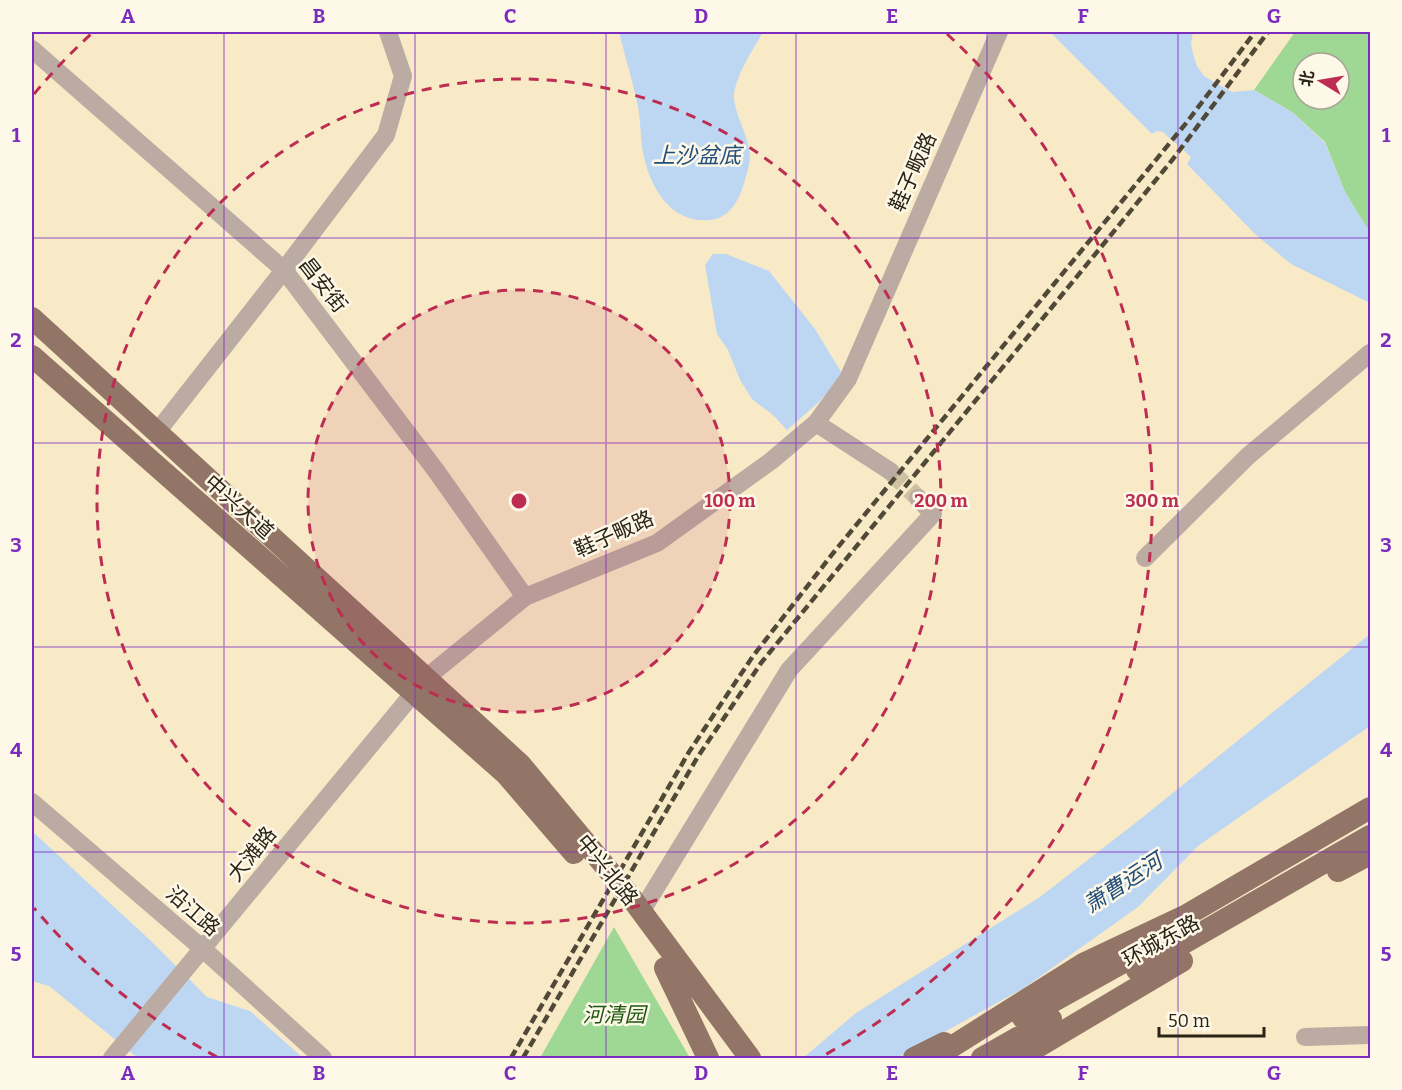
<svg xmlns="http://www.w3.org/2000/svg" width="1402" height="1090" font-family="Bitter,'Noto Sans SC',serif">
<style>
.green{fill:#9fd794;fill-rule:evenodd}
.water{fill:#bdd7f3}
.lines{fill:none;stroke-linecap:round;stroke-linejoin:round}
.minor-tunnel{stroke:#cfc2a3;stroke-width:18;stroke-dasharray:18 9;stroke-linecap:butt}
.minor{stroke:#bbaba2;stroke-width:18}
.major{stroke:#927566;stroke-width:22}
.rail{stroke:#504937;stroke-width:4.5;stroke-dasharray:9 4.5;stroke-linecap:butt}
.grid{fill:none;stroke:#7b2cbf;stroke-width:1.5;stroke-opacity:0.55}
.ring{fill:none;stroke:#bd2d52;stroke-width:3;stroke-dasharray:10 8}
.labels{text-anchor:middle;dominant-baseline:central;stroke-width:5;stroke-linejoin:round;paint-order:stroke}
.street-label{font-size:21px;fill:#292416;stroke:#fef8e9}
.park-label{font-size:21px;font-style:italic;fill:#1b570e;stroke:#fef8e9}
.water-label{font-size:22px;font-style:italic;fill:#204e7b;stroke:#fef8e9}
.centre{fill:#bd2d52;stroke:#fef8e9;stroke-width:3}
.ring-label{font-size:18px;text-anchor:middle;font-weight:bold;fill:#bd2d52;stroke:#fef8e9;stroke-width:5;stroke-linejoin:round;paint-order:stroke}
.neatline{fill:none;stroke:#7b2cbf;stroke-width:2}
.grid-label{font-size:20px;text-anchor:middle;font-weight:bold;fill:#7b2cbf}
</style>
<rect width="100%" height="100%" fill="#f8eac6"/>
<!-- green -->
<path class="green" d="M 1295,32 L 1370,32 L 1370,233 L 1345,192 L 1325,142 L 1292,112 L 1254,90 ZM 1303,63 L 1339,63 L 1339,99 L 1303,99 Z
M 614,927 L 690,1058 L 540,1058 Z"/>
<!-- water -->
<path class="water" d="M 619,32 L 763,32 C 754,48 733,80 734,98 C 736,120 754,144 749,165 C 743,188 737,217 710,220 C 670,224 650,187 643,153 C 640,138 641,122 638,107 C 633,82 625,57 619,32 Z
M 1050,32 L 1193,32 L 1191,43 L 1193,54 L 1197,66 L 1204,76 L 1232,92 L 1254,90 L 1292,112 L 1325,143 L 1345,192 L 1370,233 L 1370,303 L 1291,264 L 1255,234 L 1187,164 L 1191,157 L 1163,132 L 1157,131 L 1152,134 Z
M 713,254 L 726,254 L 769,271 L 815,329 L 843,375 L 819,402 L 787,430 L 773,415 L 752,399 L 740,380 L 728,350 L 717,334 L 705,265 Z
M 1370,634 L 1370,726 L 1198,846 L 1138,907 L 1024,988 L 897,1058 L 803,1058 L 856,1013 L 1040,897 L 1143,817 Z
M 32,831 L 151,941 L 207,997 L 250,1011 L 303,1058 L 138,1058 L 49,986 L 32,981 Z"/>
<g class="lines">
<!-- minor-tunnel -->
<path class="minor-tunnel" d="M 890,471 L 918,498"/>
<!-- minor -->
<path class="minor" d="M 32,49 L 284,270 L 437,472 L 525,597
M 816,423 L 890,471
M 157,432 L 284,270 L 386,135 L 403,76 L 388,32
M 1145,558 L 1248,456 L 1370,353
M 32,802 L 203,949 L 323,1058
M 641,912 L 789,670 L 933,514 L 918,498
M 1305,1037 L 1370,1035
M 112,1058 L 426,678 L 525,597 L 657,543 L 771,461 L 816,423 L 848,379 L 999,32"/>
<!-- major -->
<path class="major" d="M 32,318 L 520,764 L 630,896 L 750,1058
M 32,356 L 506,774 L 574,853
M 1338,871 L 1370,854
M 665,968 L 708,1058
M 1137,970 L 1370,836
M 1023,1018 L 1149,948
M 914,1058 L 944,1043
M 934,1058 L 1083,964 L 1185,916 L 1370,808
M 982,1058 L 1051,1019
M 1019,1058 L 1182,961"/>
<!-- rail -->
<path class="rail" d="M 511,1058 L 689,752 L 753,656 L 834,552 L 1187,122 L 1255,32
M 523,1058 L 697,758 L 761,663 L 1173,159 L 1268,32"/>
</g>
<!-- grid -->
<path class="grid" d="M 224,32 L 224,1058M 415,32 L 415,1058M 606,32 L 606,1058M 796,32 L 796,1058M 987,32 L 987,1058M 1178,32 L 1178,1058M 32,238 L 1370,238M 32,443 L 1370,443M 32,647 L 1370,647M 32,852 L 1370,852"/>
<!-- distance rings -->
<circle cx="519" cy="501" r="211" fill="#bd2d52" fill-opacity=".12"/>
<g class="ring">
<circle cx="519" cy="501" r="211"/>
<circle cx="519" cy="501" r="422"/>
<path d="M217 1057A633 633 0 0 1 34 908M34 94A633 633 0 0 1 91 34M947 34A633 633 0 0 1 821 1057"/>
</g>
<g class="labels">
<!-- street labels -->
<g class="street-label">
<text transform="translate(913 172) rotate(-66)">鞋子畈路</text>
<text transform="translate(323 285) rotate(52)">昌安街</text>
<text transform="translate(239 507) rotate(42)">中兴大道</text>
<text transform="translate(614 534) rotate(-24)">鞋子畈路</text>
<text transform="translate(252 854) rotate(-51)">大滩路</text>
<text transform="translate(607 870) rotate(51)">中兴北路</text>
<text transform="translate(193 911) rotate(41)">沿江路</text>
<text transform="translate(1161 941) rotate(-29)">环城东路</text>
</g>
<!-- park labels -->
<g class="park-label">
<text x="614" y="1015">河清园</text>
</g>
<!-- water labels -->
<g class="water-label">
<text x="697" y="155">上沙盆底</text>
<text transform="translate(1123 883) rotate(-33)">萧曹运河</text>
</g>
</g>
<circle cx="519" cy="501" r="9" class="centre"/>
<g class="ring-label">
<text x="730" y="507">100 m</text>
<text x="941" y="507">200 m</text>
<text x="1152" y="507">300 m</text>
</g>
<!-- border -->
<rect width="1402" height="1090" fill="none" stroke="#fef8e9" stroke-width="66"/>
<!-- north arrow -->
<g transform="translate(1321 81) rotate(281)"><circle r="28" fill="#fef8e9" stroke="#a9a395" stroke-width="1.5"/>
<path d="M0-4.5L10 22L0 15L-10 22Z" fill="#bd2d52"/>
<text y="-9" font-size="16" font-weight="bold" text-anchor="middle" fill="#292416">北</text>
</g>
<!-- scale -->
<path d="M1159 1027v9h105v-9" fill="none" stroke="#292416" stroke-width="3"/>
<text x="1168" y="1027" font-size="18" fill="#292416" stroke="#fef8e9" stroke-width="4.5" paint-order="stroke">50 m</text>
<rect x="33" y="33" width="1336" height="1024" class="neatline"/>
<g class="grid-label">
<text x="128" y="23">A</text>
<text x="319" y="23">B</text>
<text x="510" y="23">C</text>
<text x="701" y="23">D</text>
<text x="892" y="23">E</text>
<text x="1083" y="23">F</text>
<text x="1274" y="23">G</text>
<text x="16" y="142">1</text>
<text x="1386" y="142">1</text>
<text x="16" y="347">2</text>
<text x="1386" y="347">2</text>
<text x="16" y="552">3</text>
<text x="1386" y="552">3</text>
<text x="16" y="757">4</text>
<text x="1386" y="757">4</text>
<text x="16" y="961">5</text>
<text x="1386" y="961">5</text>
<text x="128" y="1080">A</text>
<text x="319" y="1080">B</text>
<text x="510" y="1080">C</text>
<text x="701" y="1080">D</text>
<text x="892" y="1080">E</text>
<text x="1083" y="1080">F</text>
<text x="1274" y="1080">G</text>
</g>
</svg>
